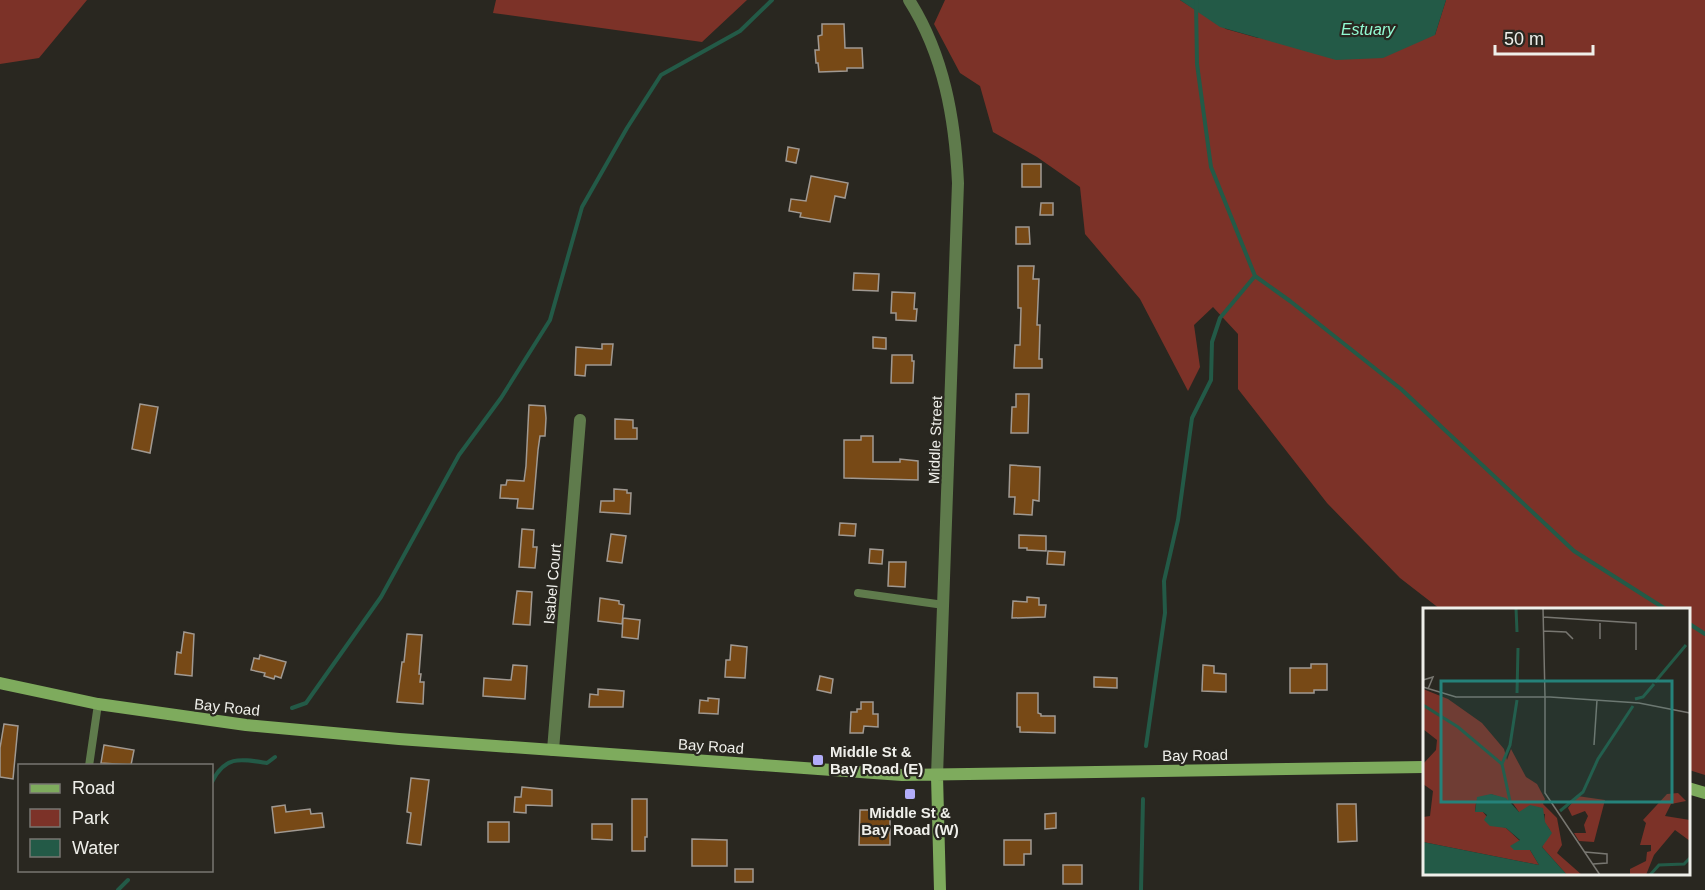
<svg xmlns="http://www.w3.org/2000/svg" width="1705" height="890" font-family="Arial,sans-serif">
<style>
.green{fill:#7c3228}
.water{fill:#235a47}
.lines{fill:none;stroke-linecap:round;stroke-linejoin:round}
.stream{stroke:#235a47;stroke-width:4}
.building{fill:#774916;stroke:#a09992;stroke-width:1.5}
.service{stroke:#5f7b4c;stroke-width:8}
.minor{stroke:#5f7b4c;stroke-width:12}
.secondary{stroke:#7eab5d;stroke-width:12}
.poi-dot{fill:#b2adf9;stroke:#292720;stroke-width:2}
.labels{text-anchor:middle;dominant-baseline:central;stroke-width:4.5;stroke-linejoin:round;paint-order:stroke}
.street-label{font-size:15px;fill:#efefea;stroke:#292720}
.poi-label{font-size:15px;font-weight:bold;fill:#efefea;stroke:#292720;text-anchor:start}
.water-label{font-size:16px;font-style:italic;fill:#92fbd3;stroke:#292720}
.inset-river{fill:none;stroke:#235a47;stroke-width:3}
.inset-road{fill:none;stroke:#787771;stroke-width:1.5}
.view{fill:#25827a;fill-opacity:0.15;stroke:#25827a;stroke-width:3}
.inset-edge{fill:none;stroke:#efefea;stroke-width:3}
</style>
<rect width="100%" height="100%" fill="#292720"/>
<!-- green -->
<path class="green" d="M 0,0 L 87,0 L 39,58 L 0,64 Z
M 496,0 L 747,0 L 702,42 L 493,13 Z
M 945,0 L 1180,0 L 1226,29 L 1258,38 L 1435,35 L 1446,0 L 1705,0 L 1705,775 L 1689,770 L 1688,610 L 1440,609 L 1400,578 L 1327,503 L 1238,389 L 1238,334 L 1213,307 L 1194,325 L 1200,367 L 1188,391 L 1140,299 L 1085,234 L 1080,187 L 1037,157 L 993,132 L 980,86 L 960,73 L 934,24 Z"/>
<!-- water -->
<path class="water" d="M 1180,0 L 1446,0 L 1435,35 L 1383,58 L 1336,60 L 1220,27 Z"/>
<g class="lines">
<!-- stream -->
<path class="stream" d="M 1196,0 L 1197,64 L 1211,167 L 1255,276 L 1290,301 L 1401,389 L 1574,551 L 1667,610
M 1688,623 L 1705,634
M 292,708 L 306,703 L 381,597 L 459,455 L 501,398 L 550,320 L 582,207 L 627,128 L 661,75 L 740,31 L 772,0
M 1146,746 L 1165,613 L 1164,581 L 1178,520 L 1192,418 L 1211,380 L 1212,342 L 1220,318 L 1255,276
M 212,782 C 225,755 241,759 267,763 L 275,757
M 118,890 L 128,880
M 1141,890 L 1143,799"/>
</g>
<!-- building -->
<path class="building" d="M 822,24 L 844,24 L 845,48 L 862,48 L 863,68 L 847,68 L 847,71 L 819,72 L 818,63 L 816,63 L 815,50 L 819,50 L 818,36 L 822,35 Z
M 788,147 L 799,149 L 796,163 L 786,161 Z
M 1022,164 L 1041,164 L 1041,187 L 1022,187 Z
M 811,176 L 848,183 L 845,198 L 835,196 L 830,222 L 800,217 L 801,213 L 789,211 L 791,199 L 806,201 Z
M 1041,203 L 1053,203 L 1053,215 L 1040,215 Z
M 1016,227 L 1029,227 L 1030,244 L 1016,244 Z
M 1018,266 L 1034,266 L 1033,279 L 1039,279 L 1037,325 L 1040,325 L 1039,359 L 1042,359 L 1042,368 L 1014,368 L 1015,345 L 1020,345 L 1021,308 L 1018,308 Z
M 854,273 L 879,274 L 878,291 L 853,290 Z
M 892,292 L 915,293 L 914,309 L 917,309 L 916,321 L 896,320 L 896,313 L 891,313 Z
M 873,337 L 886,338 L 886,349 L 873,348 Z
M 602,344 L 613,344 L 611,365 L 586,365 L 585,376 L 575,375 L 576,347 L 602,349 Z
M 892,355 L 912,355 L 912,361 L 914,361 L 913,383 L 891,383 Z
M 1016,394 L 1029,394 L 1028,433 L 1011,433 L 1012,407 L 1016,407 Z
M 140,404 L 158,407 L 150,453 L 132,449 Z
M 529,405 L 545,406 L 546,418 L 545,436 L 540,436 L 538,450 L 533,509 L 517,508 L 518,499 L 500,498 L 501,485 L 506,485 L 507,480 L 524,481 L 526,466 Z
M 615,419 L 633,420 L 633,428 L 637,428 L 637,439 L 615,439 Z
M 861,436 L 873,436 L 873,462 L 900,462 L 900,459 L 918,461 L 918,480 L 844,478 L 844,440 L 861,440 Z
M 1010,465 L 1040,467 L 1039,501 L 1033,500 L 1032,515 L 1014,514 L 1015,497 L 1009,497 Z
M 614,489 L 627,490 L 627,493 L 631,493 L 630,514 L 600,512 L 601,501 L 614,501 Z
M 840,523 L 856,524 L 855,536 L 839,535 Z
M 522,529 L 534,530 L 533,547 L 537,547 L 535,568 L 519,567 Z
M 611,534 L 626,536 L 622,563 L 607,561 Z
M 1019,535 L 1046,536 L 1046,551 L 1027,550 L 1027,548 L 1019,548 Z
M 870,549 L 883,550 L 882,564 L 869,563 Z
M 1048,551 L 1065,552 L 1064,565 L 1047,564 Z
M 889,562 L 906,562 L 905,587 L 888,586 Z
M 517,591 L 532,592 L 530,625 L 513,624 Z
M 1027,597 L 1039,598 L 1039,605 L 1046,605 L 1045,617 L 1012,618 L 1013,601 L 1027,602 Z
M 600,598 L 619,601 L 619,604 L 624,605 L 622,624 L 598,621 Z
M 623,618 L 640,620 L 638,639 L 622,637 Z
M 184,632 L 194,634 L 192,676 L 175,674 L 177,652 L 181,653 Z
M 407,634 L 422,635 L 419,674 L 421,674 L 420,682 L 424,682 L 423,704 L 397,702 L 402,662 L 404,662 Z
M 731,645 L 747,647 L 745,678 L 725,677 L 726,660 L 730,660 Z
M 260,655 L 286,662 L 281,678 L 275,676 L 274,679 L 264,676 L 265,673 L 251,670 L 254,658 L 259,659 Z
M 1311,664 L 1327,664 L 1327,690 L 1314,690 L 1314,693 L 1290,693 L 1290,668 L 1311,668 Z
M 513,665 L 527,666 L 525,699 L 483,696 L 484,678 L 511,680 Z
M 1203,665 L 1214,666 L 1214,673 L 1226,674 L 1226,692 L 1202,691 Z
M 820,676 L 833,679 L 831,693 L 817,690 Z
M 1094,677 L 1117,678 L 1117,688 L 1094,687 Z
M 598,689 L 624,691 L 623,707 L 589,707 L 590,694 L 598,695 Z
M 1017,693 L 1038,693 L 1038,713 L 1041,714 L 1041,716 L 1055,716 L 1055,733 L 1020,732 L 1020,727 L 1017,727 Z
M 708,698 L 719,699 L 718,714 L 699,713 L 700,700 L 708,701 Z
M 861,702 L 873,702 L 873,714 L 878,714 L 878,727 L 864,726 L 863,733 L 850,733 L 851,712 L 857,712 L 857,709 L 861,709 Z
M 4,724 L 18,726 L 13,779 L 0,777 L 0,748 Z
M 104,745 L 134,750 L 131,765 L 101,763 Z
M 411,778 L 429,780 L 421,845 L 407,843 L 411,813 L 407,812 Z
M 522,787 L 552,790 L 552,806 L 526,805 L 526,813 L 514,812 L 515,797 L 521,797 Z
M 632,799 L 647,799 L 647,837 L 645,837 L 645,851 L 632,851 Z
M 1337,804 L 1356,804 L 1357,841 L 1338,842 Z
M 285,805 L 286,812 L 310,809 L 311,814 L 322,813 L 324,827 L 275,833 L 272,807 Z
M 860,810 L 890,810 L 890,845 L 859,845 Z
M 1056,813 L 1056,828 L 1045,829 L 1045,814 Z
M 488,822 L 509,822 L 509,842 L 488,842 Z
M 592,824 L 612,824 L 612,840 L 592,839 Z
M 692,839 L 727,840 L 727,866 L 692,866 Z
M 1004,840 L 1031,840 L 1031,854 L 1024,854 L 1024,865 L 1004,865 Z
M 1063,865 L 1082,865 L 1082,884 L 1063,884 Z
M 735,869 L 753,869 L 753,882 L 735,882 Z"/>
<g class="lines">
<!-- service -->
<path class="service" d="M 858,593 L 944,605
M 89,766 L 98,704"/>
<!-- minor -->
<path class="minor" d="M 909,0 C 944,55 955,119 958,183 L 937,776
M 553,750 L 580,420"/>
<!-- secondary -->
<path class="secondary" d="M 0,683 L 98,704 L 246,725 L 399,739 L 902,775 L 1424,767
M 937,776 L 940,890
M 1688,788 L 1705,793"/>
</g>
<!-- markers -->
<g class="poi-dot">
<rect x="812" y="754" width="12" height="12" rx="3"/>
<rect x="904" y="788" width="12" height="12" rx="3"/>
</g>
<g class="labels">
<!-- street labels -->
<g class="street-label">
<text transform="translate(935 440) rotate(-88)">Middle Street</text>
<text transform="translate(552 584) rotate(-85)">Isabel Court</text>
<text transform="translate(227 707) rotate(6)">Bay Road</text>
<text transform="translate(711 746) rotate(4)">Bay Road</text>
<text transform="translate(1195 755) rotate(-1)">Bay Road</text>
</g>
<!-- poi labels -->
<g class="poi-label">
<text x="830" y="751">Middle St &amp;<tspan x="830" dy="17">Bay Road (E)</tspan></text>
<text x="910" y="812" text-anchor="middle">Middle St &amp;<tspan x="910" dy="17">Bay Road (W)</tspan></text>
</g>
<!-- water labels -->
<g class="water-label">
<text x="1368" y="29">Estuary</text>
</g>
</g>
<!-- overview -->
<g transform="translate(1423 608)">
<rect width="267" height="267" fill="#292720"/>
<path d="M 0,81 L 25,91 L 59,115 L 81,141 L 84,152 L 88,141 L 103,169 L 114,176 L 122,191 L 120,196 L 134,210 L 139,237 L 134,245 L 159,267 L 144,267 L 119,239 L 127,222 L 121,214 L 122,206 L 96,204 L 89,194 L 68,186 L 53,195 L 52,203 L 60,204 L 69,215 L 83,220 L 97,233 L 92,236 L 107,242 L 116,257 L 0,234 L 0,209 L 7,208 L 10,183 L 0,176 L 0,156 L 13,142 L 14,132 L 0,121 ZM 255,185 L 263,193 L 248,196 L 242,208 L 267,212 L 267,233 L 252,222 L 231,247 L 223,267 L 207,267 L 207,261 L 223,253 L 224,244 L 228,243 L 228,237 L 217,237 L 223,215 L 220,212 L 244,186 ZM 154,188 L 182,192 L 171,234 L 156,233 L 151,225 L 163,225 L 161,217 L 165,208 L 162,203 L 149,208 L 145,200 Z" fill="#7c3228"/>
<path d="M 68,186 L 83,190 L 96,204 L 107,197 L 120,200 L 122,214 L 129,225 L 119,239 L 144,267 L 0,267 L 0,234 L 116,257 L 107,242 L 91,242 L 87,238 L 97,232 L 83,220 L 67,218 L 61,212 L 64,207 L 60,204 L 52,204 L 54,189 Z" fill="#235a47"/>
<path class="inset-river" d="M 93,0 L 94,24M 232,74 L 263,37M 94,85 L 95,40M 212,91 L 220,89 L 231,76M 0,97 L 35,119 L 79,156 L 87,193M 79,156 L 87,137 L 94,92M 137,203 L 160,184 L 175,151 L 210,98M 227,267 L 236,257 L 261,256 L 267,250"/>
<path class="inset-road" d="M 120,0 L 122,89M 120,9 L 213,15 L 213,42 L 213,37M 121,23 L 143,24 L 150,31M 177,26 L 177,31 L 177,15M 0,72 L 10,69 L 5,81M 0,79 L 33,89 L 127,89 L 216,95 L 267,105M 122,89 L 122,185 L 177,267M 171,137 L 174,92M 162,244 L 184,246 L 184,255 L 170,256"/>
<path class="view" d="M 18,73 L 249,73 L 249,194 L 18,194 Z"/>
<rect width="267" height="267" class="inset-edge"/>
</g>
<!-- legend -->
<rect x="18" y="764" width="195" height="108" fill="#292720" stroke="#787771" stroke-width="1.5"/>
<rect x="30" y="784" width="30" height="9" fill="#7eab5d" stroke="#787771" stroke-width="1.5"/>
<text x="72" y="794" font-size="18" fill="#efefea">Road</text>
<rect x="30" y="809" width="30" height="18" fill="#7c3228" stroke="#787771" stroke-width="1.5"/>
<text x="72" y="824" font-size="18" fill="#efefea">Park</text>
<rect x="30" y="839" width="30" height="18" fill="#235a47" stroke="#787771" stroke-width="1.5"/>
<text x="72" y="854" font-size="18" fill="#efefea">Water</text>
<!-- scale -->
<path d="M1495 45v9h98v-9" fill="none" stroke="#efefea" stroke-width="3"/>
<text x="1504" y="45" font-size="18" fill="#efefea" stroke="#292720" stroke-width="4.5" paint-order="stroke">50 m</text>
</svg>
